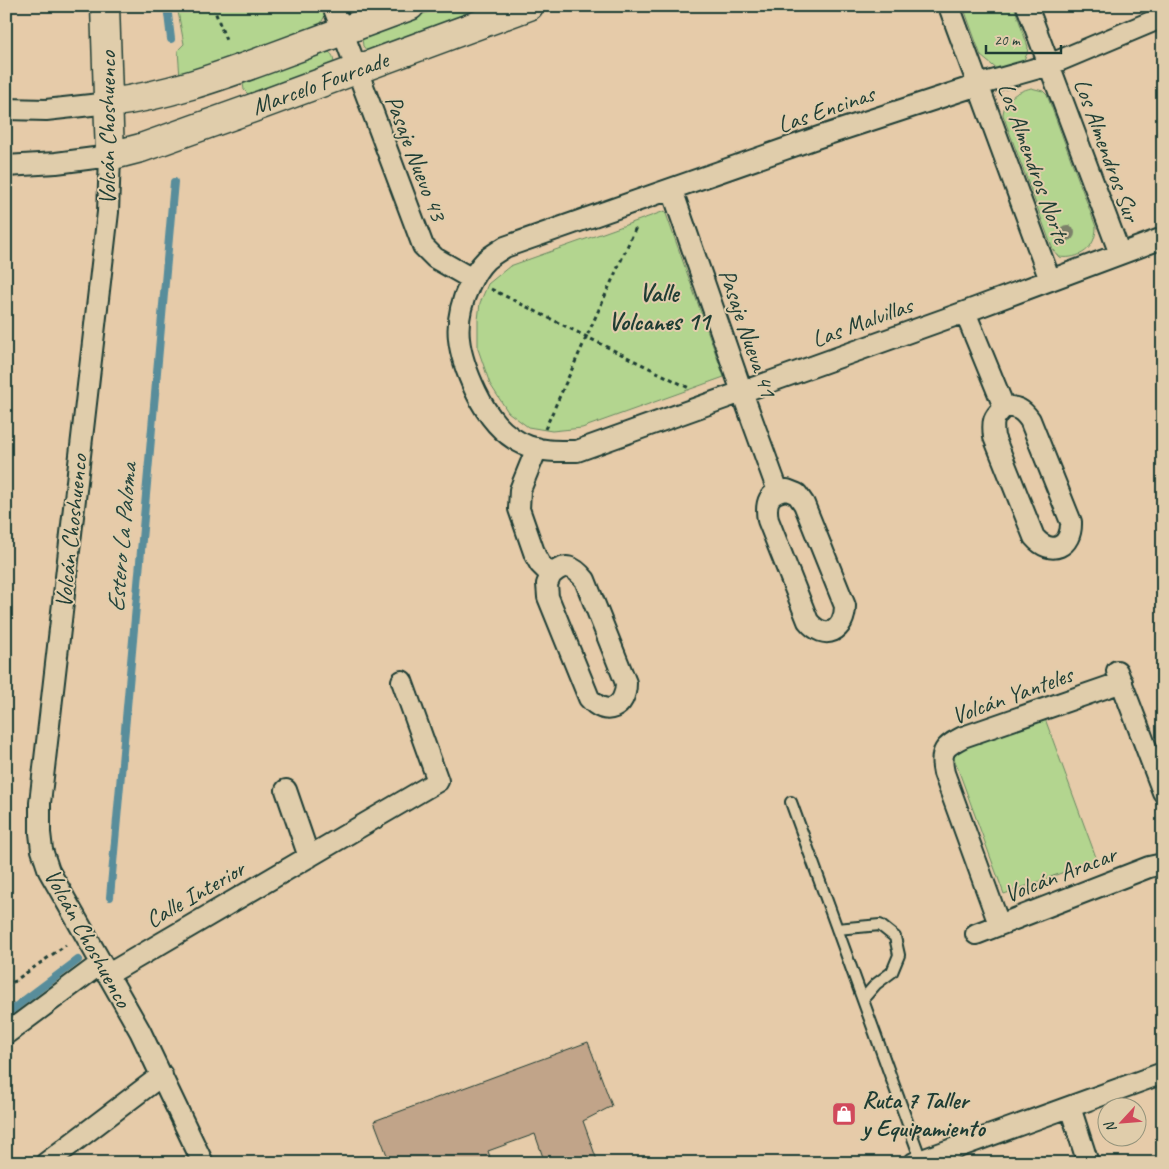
<svg xmlns="http://www.w3.org/2000/svg" width="1169" height="1169" font-family="Caveat,sans-serif">
<style>
.green{fill:#b3d58f;stroke:#698962}
.lines{fill:none;stroke-linecap:round;stroke-linejoin:round}
.stream{stroke:#588d9b;stroke-width:8}
.building{fill:#c1a489;stroke:#1f3d34}
.lane-casing{stroke:#1f3d34;stroke-width:14}
.street-casing{stroke:#1f3d34;stroke-width:24}
.secondary-casing{stroke:#1f3d34;stroke-width:31}
.path{stroke:#1f3d34;stroke-width:3;stroke-dasharray:4 4;stroke-linecap:butt}
.lane{stroke:#e0cdab;stroke-width:10}
.street{stroke:#e0cdab;stroke-width:20}
.secondary{stroke:#e0cdab;stroke-width:28}
.tree{fill:#7c816b}
.labels{text-anchor:middle;dominant-baseline:central;stroke-width:4;stroke-linejoin:round;paint-order:stroke}
.street-label{font-size:24px;fill:#1f3d34;stroke:#e0cdab}
.poi-label{font-size:24px;font-weight:bold;fill:#1f3d34;stroke:#e0cdab;text-anchor:start}
.neighbourhood-label{font-size:25px;font-weight:bold;fill:#1f3d34;stroke:#e0cdab}
.water-label{font-size:25px;font-style:italic;fill:#24443d;stroke:#e0cdab}
</style>
<rect width="100%" height="100%" fill="#e6cba9"/>
<filter id="ink" filterUnits="userSpaceOnUse"><feTurbulence type="fractalNoise" baseFrequency=".02" numOctaves="2"/><feDisplacementMap in="SourceGraphic" scale="10" xChannelSelector="R" yChannelSelector="G"/><feConvolveMatrix kernelMatrix="1 2 1 2 8 2 1 2 1" color-interpolation-filters="sRGB"/></filter>
<g filter="url(#ink)">
<!-- green -->
<path class="green" d="M 177,6 L 323,6 L 326,14 L 317,30 L 180,78 L 178,50 L 184,44 Z
M 445,6 L 492,6 L 370,51 L 367,51 L 363,46 L 362,39 L 365,35 Z
M 963,6 L 1014,6 L 1028,47 L 1027,54 L 1022,63 L 998,70 L 981,56 Z
M 324,50 C 331,52 335,56 333,64 L 254,95 L 248,94 L 244,90 L 243,83 L 249,78 Z
M 1031,88 L 1043,91 L 1047,95 L 1096,227 C 1096,248 1080,260 1059,257 L 1053,250 L 1003,115 C 1004,99 1016,92 1031,88 Z
M 665,211 L 724,377 L 582,428 L 552,431 L 528,427 L 508,412 L 490,384 L 478,349 L 478,320 L 480,303 L 488,284 L 510,266 Z
M 1044,716 L 1097,860 L 1004,894 L 951,750 Z"/>
<g class="lines">
<!-- stream -->
<path class="stream" d="M 167,6 L 171,39
M 110,897 L 174,182
M 6,1014 L 78,960"/>
</g>
<!-- building -->
<path class="building" d="M 588,1042 L 612,1106 L 583,1121 L 598,1163 L 545,1163 L 535,1134 L 488,1151 L 492,1163 L 390,1163 L 374,1121 Z"/>
<g class="lines">
<defs>
<path id="lane" d="M 791,802 L 921,1160
M 837,929 L 880,925 L 895,937 L 899,955 L 892,972 L 876,984 L 863,999"/>
<path id="street" d="M 333,6 L 423,246 L 435,258 L 472,279
M 949,6 L 1050,280
M 1027,6 L 1120,254
M 1163,17 L 1049,65 L 978,85 L 819,137 L 505,247 C 499,251 492,255 486,260 C 479,267 473,277 469,286 C 451,324 458,354 476,392 C 487,415 502,436 528,446 C 544,452 560,451 577,451 L 965,312 L 1163,238
M 6,109 L 46,110 L 109,103
M 6,166 L 56,163 L 110,156 L 108,212 L 40,803 L 40,833 L 42,850 L 49,871 L 140,1031 L 203,1163
M 672,190 L 742,392 L 778,491
M 965,312 L 1004,407 C 993,418 992,421 994,437 L 1034,537 C 1051,557 1072,547 1071,522 L 1030,420 C 1023,410 1017,406 1004,407
M 537,448 L 520,490 L 519,509 L 535,555 L 540,564 L 551,575 L 547,584 L 548,597 L 589,698 C 606,718 626,708 626,683 L 585,580 C 574,566 565,562 551,575
M 787,490 L 797,494 L 804,504 L 845,606 C 845,631 825,642 808,621 L 768,520 C 765,503 768,492 787,490 Z
M 1117,671 L 1163,792
M 286,790 L 309,857
M 999,924 L 944,773 C 939,751 945,746 963,737 L 1122,682
M 976,934 L 1149,867 L 1163,864
M 107,975 L 438,781 L 402,681
M 6,1034 L 100,964
M 1070,1107 L 1088,1163
M 46,1163 L 162,1075
M 914,1163 L 1163,1073"/>
<path id="secondary" d="M 105,6 L 110,156 L 141,148 L 253,108 L 529,6
M 109,103 C 165,96 218,77 270,58 C 317,41 363,23 410,6"/>
</defs>
<!-- lane casing -->
<use href="#lane" class="lane-casing"/>
<!-- street casing -->
<use href="#street" class="street-casing"/>
<!-- secondary casing -->
<use href="#secondary" class="secondary-casing"/>
<!-- path -->
<path class="path" d="M 213,6 L 227,43
M 491,289 L 689,388
M 545,429 L 637,225
M 6,987 L 66,945"/>
<!-- lane -->
<use href="#lane" class="lane"/>
<!-- street -->
<use href="#street" class="street"/>
<!-- secondary -->
<use href="#secondary" class="secondary"/>
</g>
<!-- trees -->
<circle class="tree" cx="1067" cy="233" r="8"/>
</g>
<!-- icons -->
<defs>
<symbol id="shop-square" viewBox="-11 -11 22 22"><rect x="-9" y="-9" width="18" height="18" rx="4" fill="#d1495b" stroke="#e0cdab"/><path d="M-5-2.5h2.3a2.7 3.5 0 0 1 5.4 0H5L5.5 6h-11ZM-1.5-2.5h3a1.5 2.3 0 0 0-3 0Z" fill="#fff"/></symbol>
</defs>
<g fill-rule="evenodd">
<use href="#shop-square" x="830" y="1100" width="28" height="28"/>
</g>
<g class="labels">
<!-- street labels -->
<g class="street-label">
<text transform="translate(320 83) rotate(-20)">Marcelo Fourcade</text>
<text transform="translate(826 109) rotate(-19)">Las Encinas</text>
<text transform="translate(107 128) rotate(-90)">Volcán Choshuenco</text>
<text transform="translate(1107 150) rotate(70)">Los Almendros Sur</text>
<text transform="translate(416 158) rotate(69)">Pasaje Nuevo 43</text>
<text transform="translate(1034 163) rotate(70)">Los Almendros Norte</text>
<text transform="translate(862 322) rotate(-20)">Las Malvillas</text>
<text transform="translate(748 333) rotate(71)">Pasaje Nueva 41</text>
<text transform="translate(71 531) rotate(-84)">Volcán Choshuenco</text>
<text transform="translate(1012 695) rotate(-20)">Volcán Yanteles</text>
<text transform="translate(1060 874) rotate(-21)">Volcán Aracar</text>
<text transform="translate(195 894) rotate(-30)">Calle Interior</text>
<text transform="translate(88 938) rotate(61)">Volcán Choshuenco</text>
</g>
<!-- poi labels -->
<g class="poi-label">
<text x="862" y="1100">Ruta 7 Taller<tspan x="862" dy="28">y Equipamiento</tspan></text>
</g>
<!-- neighbourhood labels -->
<g class="neighbourhood-label">
<text x="659" y="293">Valle<tspan x="659" dy="29">Volcanes 11</tspan></text>
</g>
<!-- water labels -->
<g class="water-label">
<text transform="translate(122 538) rotate(-85)">Estero La Paloma</text>
</g>
</g>
<!-- margin -->
<rect width="1169" height="1169" fill="none" stroke="#e0cdab" stroke-width="25"/>
<rect x="12" y="12" width="1144" height="1144" fill="none" stroke="#1f3d34" stroke-width="2" filter="url(#ink)"/>
<!-- north arrow -->
<g transform="translate(1122 1122) rotate(244)"><circle r="24" fill="#e0cdab" stroke="#93937b"/>
<path d="M0-4L9 19L0 12L-9 19Z" fill="#d1495b"/>
<text y="-8" font-size="14" font-weight="bold" text-anchor="middle" fill="#1f3d34">N</text>
</g>
<!-- scale -->
<path d="M986 45v8h75v-8" fill="none" stroke="#1f3d34" stroke-width="2.5"/>
<text x="994" y="45" font-size="15" fill="#1f3d34" stroke="#e0cdab" stroke-width="4" paint-order="stroke">20 m</text>
</svg>
